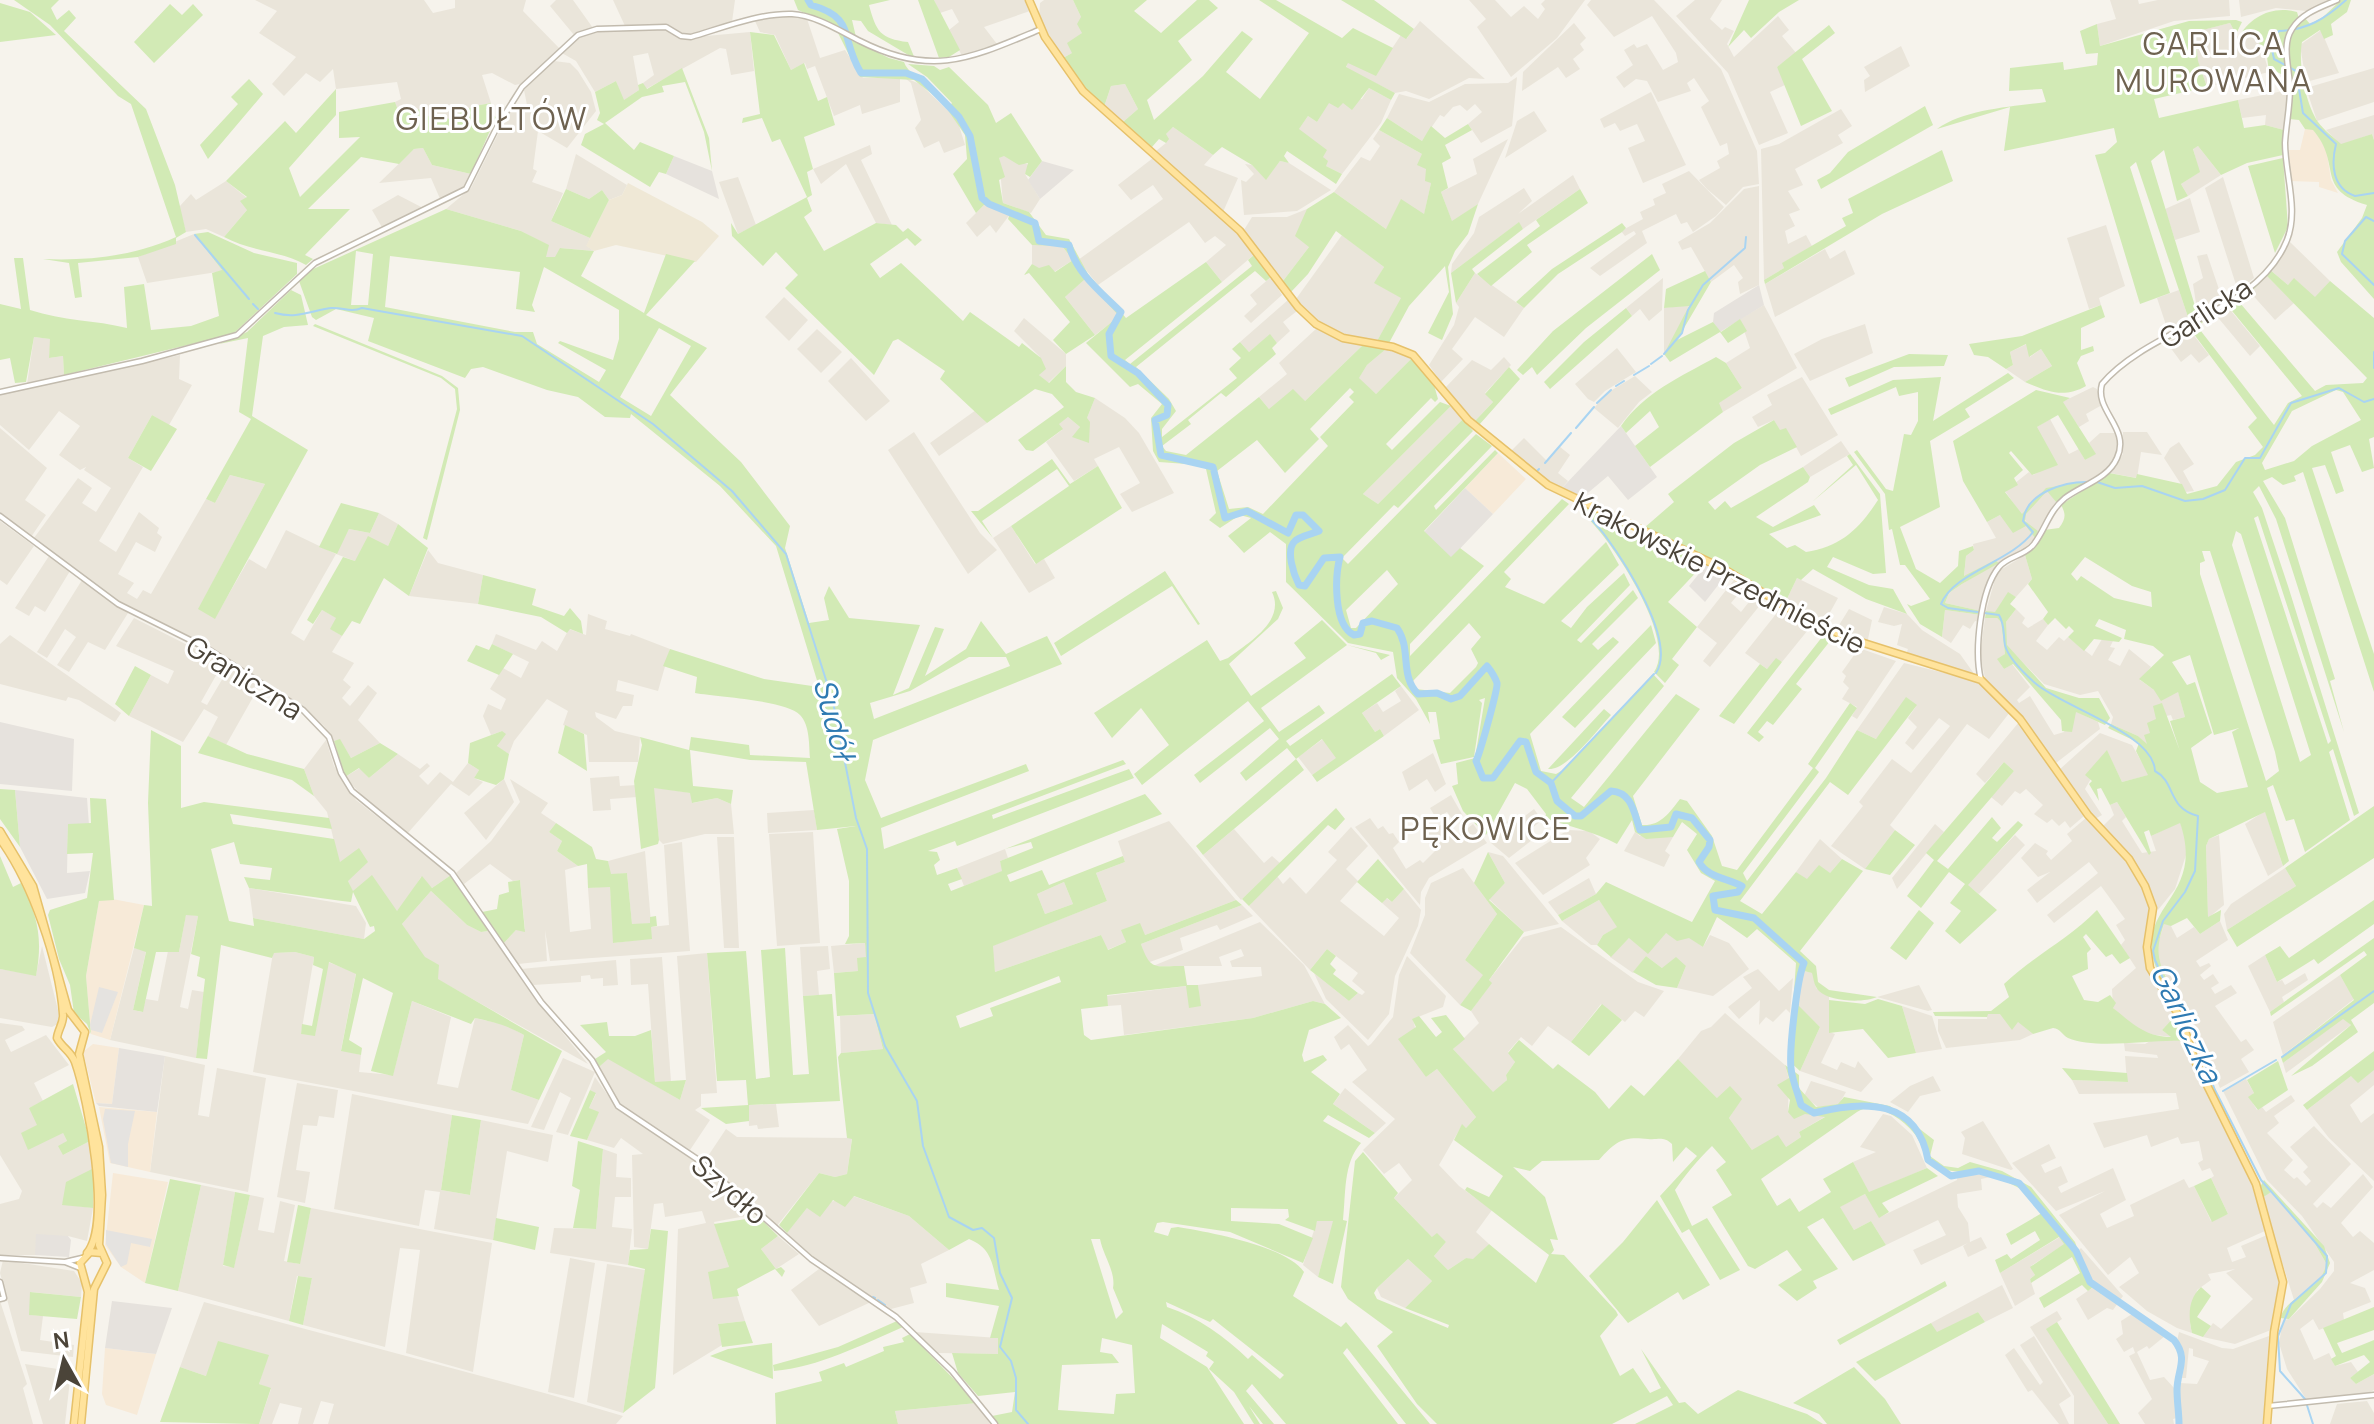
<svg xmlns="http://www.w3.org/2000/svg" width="2374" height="1424" font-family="Manrope,sans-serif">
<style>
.residential{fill:#eae5da}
.commercial{fill:#f7ead8}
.industrial{fill:#e6e2dd}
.education{fill:#efe8d6}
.green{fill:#d2eab5;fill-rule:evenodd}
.parking{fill:#e5e3e0}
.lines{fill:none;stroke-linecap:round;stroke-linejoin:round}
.stream{stroke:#a9d4f2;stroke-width:2}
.river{stroke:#a9d4f2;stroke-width:7}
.minor-casing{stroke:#c2bbae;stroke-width:7}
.major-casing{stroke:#e6c16a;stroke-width:9}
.minor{stroke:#fff;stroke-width:4}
.major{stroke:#ffe39c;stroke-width:6}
.labels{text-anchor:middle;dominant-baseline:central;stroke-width:6;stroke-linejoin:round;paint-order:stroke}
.street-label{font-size:28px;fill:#4b4439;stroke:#fff}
.water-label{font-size:30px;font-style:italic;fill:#2e7ab2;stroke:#fff}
.quarter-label{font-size:32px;letter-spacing:2px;fill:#6e6250;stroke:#fff}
</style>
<rect width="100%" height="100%" fill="#f6f3ec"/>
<!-- residential -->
<path class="residential" d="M 255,0 L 424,0 L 433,13 L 455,8 L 455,0 L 526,0 L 523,11 L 560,49 L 524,83 L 515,85 L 492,73 L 482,75 L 491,103 L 474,106 L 448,120 L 433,120 L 399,114 L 395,102 L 401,99 L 397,82 L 336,89 L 333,69 L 320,82 L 306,73 L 284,96 L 272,84 L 296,57 L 259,33 L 277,11 Z
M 556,0 L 573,0 L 593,28 L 574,35 L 550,6 Z
M 613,0 L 735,0 L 732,22 L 705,29 L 706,36 L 750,32 L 754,71 L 731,75 L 726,49 L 720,48 L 646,89 L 643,83 L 654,75 L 648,53 L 633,56 L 639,90 L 623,101 L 616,81 L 595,92 L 576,61 L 560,52 L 584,34 L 597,31 L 661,28 L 660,24 L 625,26 Z
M 934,0 L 1026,0 L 1030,11 L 984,27 L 997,44 L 962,56 L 949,30 L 959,22 L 952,9 L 940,13 Z
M 1044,0 L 1073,0 L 1081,17 L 1082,33 L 1072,53 L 1063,58 L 1039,18 L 1040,3 Z
M 1469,0 L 1495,0 L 1511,17 L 1524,6 L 1538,19 L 1545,9 L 1541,4 L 1545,0 L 1585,0 L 1557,38 L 1511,77 L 1477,27 L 1486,19 Z
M 1591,0 L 1654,0 L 1721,69 L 1757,151 L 1759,184 L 1743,187 L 1726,205 L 1707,189 L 1699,180 L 1720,168 L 1717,161 L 1729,154 L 1727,143 L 1720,146 L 1701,107 L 1709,101 L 1694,78 L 1687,83 L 1691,91 L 1658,102 L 1647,81 L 1636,79 L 1624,88 L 1616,77 L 1633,65 L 1624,50 L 1634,44 L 1637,48 L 1647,44 L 1663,70 L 1678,62 L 1676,53 L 1652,16 L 1614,37 L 1587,5 Z
M 1695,0 L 1722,0 L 1710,19 L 1722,30 L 1725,27 L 1734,31 L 1727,44 L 1734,57 L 1778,16 L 1785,25 L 1789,30 L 1782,36 L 1797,54 L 1777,67 L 1787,84 L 1770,92 L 1788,133 L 1759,145 L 1728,73 L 1676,16 Z
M 2110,0 L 2138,0 L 2139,4 L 2158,0 L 2229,0 L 2230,16 L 2174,21 L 2100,46 L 2097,24 L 2116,19 Z
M 2239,0 L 2331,0 L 2306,11 L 2276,8 L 2241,17 Z
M 789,15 L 807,19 L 820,58 L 845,50 L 863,78 L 900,78 L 900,102 L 862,114 L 860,105 L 834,116 L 815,66 L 807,69 L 805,63 L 791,70 L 775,35 L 760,32 L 755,21 Z
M 1420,21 L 1485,79 L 1469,78 L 1429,99 L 1406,91 L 1395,93 L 1346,68 L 1348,62 L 1383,62 L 1401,35 L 1407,38 Z
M 1574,23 L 1586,38 L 1580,44 L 1584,50 L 1573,59 L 1580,69 L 1566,78 L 1558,67 L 1522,91 L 1523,72 Z
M 2230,23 L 2238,37 L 2254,34 L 2259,39 L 2269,72 L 2207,87 L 2198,62 L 2194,32 Z
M 2321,30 L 2339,73 L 2306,82 L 2300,45 Z
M 1901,46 L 1910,66 L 1865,92 L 1864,80 L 1870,76 L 1864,67 Z
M 554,61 L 570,63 L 578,71 L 591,92 L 596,111 L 567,148 L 538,131 L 533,169 L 537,171 L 532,182 L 563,193 L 551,221 L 590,238 L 587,246 L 594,251 L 561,248 L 555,258 L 545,257 L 548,245 L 521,231 L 446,209 L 471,188 L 507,116 L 513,109 L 527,105 L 524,90 Z
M 2374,68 L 2374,102 L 2317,121 L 2306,88 Z
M 1517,77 L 1512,126 L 1481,143 L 1468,124 L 1482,112 L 1475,104 L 1467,111 L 1460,105 L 1453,107 L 1444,117 L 1440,115 L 1422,141 L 1387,118 L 1399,94 L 1429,102 L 1465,84 L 1508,83 Z
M 905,78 L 920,84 L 957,119 L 965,145 L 944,153 L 939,141 L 924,148 L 915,128 L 921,120 L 911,83 Z
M 1125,84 L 1138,109 L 1123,122 L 1104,107 L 1111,86 Z
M 1369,88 L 1391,100 L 1381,123 L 1342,174 L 1326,166 L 1323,157 L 1298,130 L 1308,116 L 1317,122 L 1329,102 L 1362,99 Z
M 2288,90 L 2284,130 L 2265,125 L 2266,115 L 2242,118 L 2238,100 Z
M 1651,92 L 1686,165 L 1643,183 L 1628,148 L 1645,141 L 1637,124 L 1620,131 L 1615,123 L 1604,128 L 1600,119 Z
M 1841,109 L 1852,126 L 1838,135 L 1843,143 L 1795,169 L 1803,185 L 1788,191 L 1800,210 L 1789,214 L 1795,226 L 1785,231 L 1788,244 L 1806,235 L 1812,246 L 1783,263 L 1784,268 L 1764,280 L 1761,149 L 1779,144 Z
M 1534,111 L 1547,131 L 1505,158 L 1517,121 Z
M 2374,115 L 2374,140 L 2372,134 L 2341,145 L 2326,130 Z
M 1173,127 L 1213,155 L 1204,165 L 1238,178 L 1223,212 L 1156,151 L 1166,143 L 1166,134 Z
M 1379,130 L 1422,154 L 1431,183 L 1424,215 L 1386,229 L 1334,192 L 1361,157 L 1370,161 L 1380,146 L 1373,139 Z
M 1508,139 L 1478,204 L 1452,222 L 1441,192 L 1477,174 L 1473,159 Z
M 870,145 L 872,154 L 861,160 L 892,225 L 876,223 L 846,164 L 821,184 L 813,169 Z
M 2198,146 L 2221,175 L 2188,196 L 2181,184 L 2199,172 L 2193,148 Z
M 423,148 L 432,165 L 471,174 L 466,186 L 441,201 L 431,178 L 379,183 L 414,149 Z
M 576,154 L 627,185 L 622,195 L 609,200 L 602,190 L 589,199 L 566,189 Z
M 1004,155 L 1029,165 L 1025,174 L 1040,199 L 1031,213 L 1003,203 L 999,158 Z
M 1153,158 L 1240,235 L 1256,253 L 1222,282 L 1206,262 L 1226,245 L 1215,236 L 1205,243 L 1189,222 L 1098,285 L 1078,260 L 1163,199 L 1153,185 L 1131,200 L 1118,185 Z
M 1280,161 L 1289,163 L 1331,190 L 1297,211 L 1244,215 L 1241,180 L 1246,182 L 1254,174 L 1245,164 L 1252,165 L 1266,179 Z
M 1689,171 L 1724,207 L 1716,216 L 1693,232 L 1687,222 L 1681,224 L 1676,214 L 1642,231 L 1647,243 L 1600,276 L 1590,268 L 1636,234 L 1634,231 L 1625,236 L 1621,231 L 1643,219 L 1640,212 L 1655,205 L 1653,199 L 1666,193 L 1662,184 Z
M 1573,175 L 1580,189 L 1523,229 L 1518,223 L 1451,273 L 1452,264 L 1474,233 L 1479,217 L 1524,188 L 1532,201 L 1518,214 Z
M 738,177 L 756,225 L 738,234 L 719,182 Z
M 2223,177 L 2254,278 L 2238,291 L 2205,188 Z
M 226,181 L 247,198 L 247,210 L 224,237 L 206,229 L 186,232 L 179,207 L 191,194 L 196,200 Z
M 1759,186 L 1759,285 L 1740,294 L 1738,282 L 1743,278 L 1734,265 L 1711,282 L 1691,247 L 1682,250 L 1678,242 L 1710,223 L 1744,189 Z
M 398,195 L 425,209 L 383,229 L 372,210 Z
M 2190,198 L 2200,232 L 2175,240 L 2165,209 Z
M 984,205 L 1011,213 L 996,233 L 990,225 L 977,237 L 966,223 Z
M 1307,209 L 1309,247 L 1283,281 L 1244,230 L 1252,217 L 1287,217 Z
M 2106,225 L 2125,286 L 2099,298 L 2101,305 L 2089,309 L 2067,238 Z
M 194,234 L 223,271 L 147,283 L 138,257 Z
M 1342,235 L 1384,267 L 1375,283 L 1402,298 L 1377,341 L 1343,335 L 1326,327 L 1296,299 Z
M 2290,242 L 2330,281 L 2315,298 L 2295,279 L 2288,285 L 2269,269 Z
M 1037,243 L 1062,246 L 1073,260 L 1054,272 L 1039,269 L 1032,264 L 1032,245 Z
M 1825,249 L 1830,259 L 1845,250 L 1855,274 L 1775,317 L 1765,284 Z
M 2207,254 L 2223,301 L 2198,316 L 2193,284 L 2203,278 L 2197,256 Z
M 1475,273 L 1524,308 L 1504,337 L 1475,317 L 1452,349 L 1463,359 L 1441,382 L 1429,365 L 1454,325 L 1459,307 L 1456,303 Z
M 2266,275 L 2294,303 L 2275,320 L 2249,291 Z
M 1271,277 L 1282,295 L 1251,323 L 1244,316 L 1257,304 L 1250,295 Z
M 1085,278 L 1120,316 L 1095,335 L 1065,297 Z
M 1663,278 L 1662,310 L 1649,321 L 1640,309 L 1632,316 L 1626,308 Z
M 2179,290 L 2189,320 L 2168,331 L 2157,298 Z
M 784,297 L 808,320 L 789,341 L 765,317 Z
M 1288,300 L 1297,311 L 1283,322 L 1290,331 L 1277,343 L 1270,335 L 1249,352 L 1240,342 Z
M 1689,305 L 1682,324 L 1664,354 L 1664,308 Z
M 1764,305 L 1797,368 L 1723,412 L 1718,403 L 1742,388 L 1726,363 L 1750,348 L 1740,319 Z
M 2227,306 L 2260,346 L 2250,356 L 2215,314 Z
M 1024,318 L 1066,354 L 1066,366 L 1048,383 L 1039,375 L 1040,357 L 1014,331 Z
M 1865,324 L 1873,353 L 1810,381 L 1794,354 L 1822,339 Z
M 1317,328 L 1334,337 L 1364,344 L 1305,401 L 1269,409 L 1259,397 L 1287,374 L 1279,363 Z
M 817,329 L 842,352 L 821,373 L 797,349 Z
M 2189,329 L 2209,355 L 2199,363 L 2191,354 L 2181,362 L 2167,343 Z
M 34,337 L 51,339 L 49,358 L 63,356 L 64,375 L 27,384 Z
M 2027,344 L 2030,357 L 2041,349 L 2052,366 L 2025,382 L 2006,369 L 2013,365 L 2010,352 Z
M 1387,348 L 1412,358 L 1376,394 L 1358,379 L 1367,365 Z
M 1617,348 L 1636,372 L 1605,391 L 1594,402 L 1588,399 L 1575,384 Z
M 180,355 L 179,379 L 192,385 L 169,425 L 152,415 L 128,458 L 143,467 L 99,541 L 116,552 L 139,512 L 159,528 L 157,533 L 162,537 L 155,552 L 136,542 L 118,574 L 134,583 L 127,593 L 137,599 L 143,590 L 151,594 L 206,499 L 215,503 L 230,475 L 265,484 L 199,608 L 215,618 L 249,559 L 266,569 L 286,530 L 336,554 L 349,529 L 370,533 L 379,513 L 398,524 L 388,546 L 355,561 L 336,554 L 291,633 L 304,641 L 322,610 L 337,618 L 331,629 L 342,636 L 332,652 L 354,663 L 343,680 L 351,687 L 342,698 L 350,706 L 368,685 L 377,693 L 358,720 L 380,743 L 351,758 L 340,740 L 334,741 L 324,726 L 297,702 L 214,651 L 120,603 L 34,538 L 78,478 L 92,488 L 82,503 L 96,512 L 111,488 L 84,470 L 86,467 L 80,470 L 59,455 L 80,426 L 59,411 L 29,450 L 0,425 L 0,395 Z
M 1504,357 L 1511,365 L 1485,393 L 1493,402 L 1475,421 L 1445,388 L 1472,360 L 1491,370 Z
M 851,358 L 890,401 L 866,421 L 828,381 Z
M 1635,376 L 1652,392 L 1639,402 L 1618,428 L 1594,408 L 1607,393 Z
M 1802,377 L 1838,435 L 1801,456 L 1786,429 L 1780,431 L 1774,420 L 1758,427 L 1752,417 L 1772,405 L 1767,395 Z
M 2093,387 L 2097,389 L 2102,405 L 2086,414 L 2089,421 L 2079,427 L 2062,402 Z
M 1095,398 L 1125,418 L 1139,433 L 1174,493 L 1132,512 L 1120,494 L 1140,483 L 1119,447 L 1094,459 L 1098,466 L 1074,481 L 1046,442 L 1062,430 L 1058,424 L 1068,417 L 1080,427 L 1073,438 L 1087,418 Z
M 1451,406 L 1463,419 L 1378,504 L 1363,494 Z
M 976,410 L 987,423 L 939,456 L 930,443 Z
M 2050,419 L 2069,454 L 2079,449 L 2085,460 L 2095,454 L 2089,443 L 2100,433 L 2118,433 L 2119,446 L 2111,466 L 2104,471 L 2087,481 L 2047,489 L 2056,502 L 2038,531 L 2032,530 L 2005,491 L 2029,472 L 2033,475 L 2039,472 L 2037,427 Z
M 0,428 L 47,468 L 25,500 L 46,515 L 31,537 L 0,512 Z
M 914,432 L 980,533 L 997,550 L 968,574 L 888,450 Z
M 2123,432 L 2147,432 L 2162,455 L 2141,452 L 2137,478 L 2110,473 L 2123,454 Z
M 1524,438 L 1547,461 L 1559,446 L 1570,455 L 1558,473 L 1568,481 L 1562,488 L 1532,472 L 1510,452 Z
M 1841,441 L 1850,454 L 1810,477 L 1803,467 Z
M 2179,442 L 2194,464 L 2183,471 L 2194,491 L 2186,492 L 2164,458 L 2170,448 Z
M 2000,515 L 2026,525 L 2035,538 L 2021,552 L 1999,563 L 1995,560 L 1964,577 L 1966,556 L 1974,550 L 1973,544 L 1996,538 L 1987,522 Z
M 0,521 L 34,546 L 7,585 L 0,580 Z
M 1011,526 L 1035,564 L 1044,559 L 1055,578 L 1029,593 L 993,538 Z
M 428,550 L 438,563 L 483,575 L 478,604 L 409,596 Z
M 2025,555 L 2032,579 L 2016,597 L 2008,593 L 1995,613 L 1986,611 L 1997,572 Z
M 49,556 L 70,571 L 45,612 L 35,606 L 29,616 L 15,608 Z
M 1995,564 L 1998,565 L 1986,588 L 1981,611 L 1945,603 L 1949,593 L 1962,584 Z
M 1797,578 L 1838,598 L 1823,625 L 1785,603 Z
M 82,580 L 128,613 L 105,650 L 88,642 L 69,672 L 57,665 L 76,637 L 65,629 L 47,658 L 37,652 Z
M 1734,580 L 1745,586 L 1731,603 L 1741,612 L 1756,593 L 1765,599 L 1710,667 L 1703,661 L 1717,643 L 1697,627 Z
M 1884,607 L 1907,614 L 1922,630 L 1960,654 L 1975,675 L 1905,657 L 1908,649 L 1897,645 L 1902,624 L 1894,626 L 1878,622 Z
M 1780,609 L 1812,625 L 1782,662 L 1776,659 L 1767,669 L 1745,653 Z
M 1849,609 L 1872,620 L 1867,644 L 1836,630 Z
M 2016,609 L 2025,618 L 2022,623 L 2028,628 L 2043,619 L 2048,625 L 2036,641 L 2047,650 L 2059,637 L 2064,641 L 2068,637 L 2092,656 L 2102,639 L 2113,641 L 2110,647 L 2115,648 L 2108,660 L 2120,666 L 2129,649 L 2151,667 L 2140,680 L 2154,690 L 2178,691 L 2185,717 L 2173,720 L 2171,715 L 2166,716 L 2162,704 L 2147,745 L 2138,736 L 2111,724 L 2113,717 L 2098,691 L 2080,695 L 2044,684 L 2006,645 L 2006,622 Z
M 1945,610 L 1981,615 L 1980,622 L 1975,621 L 1970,629 L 1963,625 L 1951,643 L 1942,637 Z
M 588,614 L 607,621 L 605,629 L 630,636 L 631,634 L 670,649 L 658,691 L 618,680 L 616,691 L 634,695 L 632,706 L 623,706 L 616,719 L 595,712 L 596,717 L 615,731 L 640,737 L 638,762 L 589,762 L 587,735 L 563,725 L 568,711 L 547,699 L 514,741 L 509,754 L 497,747 L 502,731 L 491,735 L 483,716 L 488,704 L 501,710 L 506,699 L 490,689 L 503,668 L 521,678 L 529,662 L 492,644 L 496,634 L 536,650 L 542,641 L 557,651 L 569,629 L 586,635 Z
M 134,618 L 223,663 L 201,702 L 207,705 L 230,666 L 260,685 L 226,745 L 208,736 L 218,717 L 204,709 L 183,742 L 129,716 L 151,675 L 168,684 L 174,671 L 116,646 Z
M 1985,618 L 1997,618 L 2001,622 L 2005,654 L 1998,660 L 2004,669 L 2012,664 L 2030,687 L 2017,700 L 2019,703 L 2030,696 L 2054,735 L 2064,732 L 2075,711 L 2098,722 L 2100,729 L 2056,763 L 2021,714 L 1985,678 L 1980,655 Z
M 10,635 L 121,713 L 115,722 L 79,700 L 68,697 L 66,701 L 0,684 L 0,644 Z
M 1859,648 L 1896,661 L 1857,719 L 1852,716 L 1857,707 L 1842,699 L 1849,688 L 1843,682 L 1846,676 L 1842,672 Z
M 1904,663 L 1977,681 L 2010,712 L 1989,739 L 1967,724 L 1890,825 L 1895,830 L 1865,869 L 1831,846 L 1863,806 L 1859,802 L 1892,759 L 1911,773 L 1950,726 L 1939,718 L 1913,750 L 1905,743 L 1917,727 L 1908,718 L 1917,705 L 1876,739 L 1857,730 Z
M 1401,686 L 1419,710 L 1384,736 L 1380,729 L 1375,732 L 1362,713 L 1377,703 L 1383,712 L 1401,701 L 1395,691 Z
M 2019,722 L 2084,816 L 2070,828 L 2065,821 L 2059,826 L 2052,819 L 2047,823 L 2034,814 L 2043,805 L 2026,789 L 2020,794 L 2015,791 L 2002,806 L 1991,797 L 2014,771 L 2004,762 L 1985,783 L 1976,774 Z
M 2100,733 L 2132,745 L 2149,775 L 2122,782 L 2107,751 L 2085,789 L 2102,815 L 2095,819 L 2059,770 Z
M 1323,739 L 1337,758 L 1312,775 L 1298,757 Z
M 326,740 L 334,766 L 356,800 L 451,875 L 432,888 L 421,877 L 400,910 L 396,911 L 372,876 L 353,892 L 348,881 L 338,858 L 327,812 L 314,796 L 304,769 Z
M 1433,753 L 1446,784 L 1435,792 L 1427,779 L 1409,791 L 1402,772 Z
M 398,754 L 420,769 L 427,763 L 430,766 L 419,776 L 428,785 L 440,772 L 453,782 L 468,763 L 479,770 L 474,778 L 483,782 L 469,796 L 451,784 L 407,834 L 382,817 L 345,777 L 360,768 L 369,778 Z
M 619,776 L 620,786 L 637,785 L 637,797 L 610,799 L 611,810 L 593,811 L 590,778 Z
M 504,779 L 514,802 L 486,840 L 464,813 Z
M 510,779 L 548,803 L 541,813 L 556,823 L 549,832 L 562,841 L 557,851 L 578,866 L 565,870 L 570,932 L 591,929 L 588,888 L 610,886 L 614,943 L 651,938 L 651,927 L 669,925 L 664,845 L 682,842 L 690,951 L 550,961 L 545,930 L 547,961 L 518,964 L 503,944 L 516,930 L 525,929 L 520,880 L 513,881 L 490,864 L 464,884 L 456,873 L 491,841 L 520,802 Z
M 653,787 L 691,793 L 693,803 L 717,798 L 731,804 L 734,834 L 705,834 L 663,844 L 659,840 Z
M 1451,795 L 1463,816 L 1449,824 L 1459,835 L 1473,824 L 1487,843 L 1429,878 L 1421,892 L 1420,905 L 1355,827 L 1370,818 L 1378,829 L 1383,826 L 1389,834 L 1393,833 L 1399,842 L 1393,848 L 1406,869 L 1420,860 L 1423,863 L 1436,850 L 1421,836 L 1452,819 L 1447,812 L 1436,818 L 1430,808 Z
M 2117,802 L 2126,817 L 2122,821 L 2142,853 L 2156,851 L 2151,836 L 2180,822 L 2186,840 L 2186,855 L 2175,889 L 2158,910 L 2141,873 L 2102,827 L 2114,815 L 2110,805 Z
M 1534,809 L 1542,820 L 1526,833 L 1532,840 L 1509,858 L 1491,843 L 1491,834 L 1512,818 L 1516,823 Z
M 814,810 L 817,830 L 768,833 L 767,813 Z
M 2265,811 L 2283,866 L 2268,876 L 2245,824 Z
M 2086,818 L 2124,859 L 2146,895 L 2150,911 L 2145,963 L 2175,1016 L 2162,1030 L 2172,1037 L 2147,1034 L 2128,1023 L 2113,1008 L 2112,989 L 2136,968 L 2121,945 L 2125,940 L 2116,925 L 2125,919 L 2101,886 L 2054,923 L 2047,915 L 2098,873 L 2089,862 L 2037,903 L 2027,890 L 2050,872 L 2038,877 L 2021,858 L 2035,843 L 2048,851 L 2046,854 L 2051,860 L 2072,841 L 2067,834 Z
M 1169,821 L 1236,900 L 1145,935 L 1122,930 L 1126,942 L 1107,950 L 1101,935 L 995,972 L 992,946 L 1107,901 L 1096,873 L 1125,862 L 1118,841 Z
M 1935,824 L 1944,832 L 1897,889 L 1892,878 Z
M 1351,827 L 1368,846 L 1346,869 L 1358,881 L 1340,901 L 1384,936 L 1399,918 L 1382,903 L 1386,898 L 1392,902 L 1404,889 L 1421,910 L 1418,926 L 1395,976 L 1389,1014 L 1368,1040 L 1326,999 L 1314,973 L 1349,1001 L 1358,993 L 1362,995 L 1365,992 L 1352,981 L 1358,973 L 1327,949 L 1310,970 L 1249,906 L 1277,876 L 1283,884 L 1290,877 L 1306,894 L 1337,860 L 1328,852 Z
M 1234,829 L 1264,863 L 1272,856 L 1280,863 L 1241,900 L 1203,855 Z
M 1568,830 L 1589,831 L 1600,839 L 1586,858 L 1590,865 L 1543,895 L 1515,863 Z
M 813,832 L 820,943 L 777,946 L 769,834 Z
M 1635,832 L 1640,836 L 1673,837 L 1665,851 L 1670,855 L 1664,867 L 1624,851 Z
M 2015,835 L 2025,845 L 1979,894 L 1967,885 Z
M 2219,835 L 2224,905 L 2208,918 L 2206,846 L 2209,839 Z
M 717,837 L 734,837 L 739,948 L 724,948 Z
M 1820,839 L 1842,859 L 1830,873 L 1807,880 L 1796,872 Z
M 1005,849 L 1008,858 L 1000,861 L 1003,871 L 964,886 L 957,868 Z
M 645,851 L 651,923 L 632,925 L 627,873 L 610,875 L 608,861 Z
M 1488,852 L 1503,856 L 1559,924 L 1524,932 L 1489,899 L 1505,883 Z
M 1463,868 L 1497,914 L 1465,960 L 1484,975 L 1460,1005 L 1410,953 L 1425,915 L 1425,898 L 1431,883 Z
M 2285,868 L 2296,886 L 2227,930 L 2224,914 L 2231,904 Z
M 1589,878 L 1596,894 L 1558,915 L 1548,902 Z
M 1064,882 L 1073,904 L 1045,914 L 1037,894 Z
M 249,888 L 356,906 L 366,923 L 364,939 L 253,918 Z
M 431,891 L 467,925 L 481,932 L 488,931 L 536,1000 L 588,1064 L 437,979 L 402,924 Z
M 1599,900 L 1618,927 L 1603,935 L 1597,945 L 1591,945 L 1562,921 Z
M 1242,905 L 1253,916 L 1220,930 L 1217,925 L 1180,938 L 1183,950 L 1147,963 L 1141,944 Z
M 186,914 L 198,916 L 180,1007 L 188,1009 L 192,990 L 204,992 L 196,1058 L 110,1040 L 134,948 L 146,951 L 133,1010 L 142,1012 L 146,999 L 158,1001 L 168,951 L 179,952 Z
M 2220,921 L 2228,940 L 2196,961 L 2200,967 L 2209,963 L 2211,966 L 2200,975 L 2204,980 L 2213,974 L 2219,983 L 2211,988 L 2215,994 L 2231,985 L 2237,993 L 2215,1006 L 2241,1042 L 2246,1039 L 2254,1050 L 2241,1059 L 2249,1072 L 2220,1088 L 2190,1016 L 2158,963 L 2156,951 L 2164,924 L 2169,922 L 2177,938 L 2194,927 L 2200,934 Z
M 1260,922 L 1304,965 L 1325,1004 L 1313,1001 L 1253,1018 L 1124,1035 L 1121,1005 L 1108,1006 L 1106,996 L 1187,986 L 1200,1006 L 1198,985 L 1262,976 L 1261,967 L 1232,967 L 1230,961 L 1244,956 L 1241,949 L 1219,957 L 1222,966 L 1153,966 Z
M 1561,927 L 1638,982 L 1664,991 L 1644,1017 L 1635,1011 L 1625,1022 L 1601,1004 L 1571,1042 L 1548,1026 L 1532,1046 L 1521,1037 L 1508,1052 L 1515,1062 L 1506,1075 L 1507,1080 L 1493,1093 L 1453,1049 L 1479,1023 L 1471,1011 L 1491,983 L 1489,980 L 1523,937 Z
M 1666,933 L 1681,939 L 1689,937 L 1703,947 L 1710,935 L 1729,943 L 1749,969 L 1713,996 L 1677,988 L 1686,966 L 1662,968 L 1646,956 L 1633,973 L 1610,957 L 1629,938 Z
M 865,943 L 867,958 L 858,971 L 834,973 L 831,946 Z
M 42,946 L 59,1014 L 58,1024 L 52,1027 L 0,1018 L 0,969 L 36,975 Z
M 828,946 L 830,969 L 817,971 L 819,995 L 803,996 L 800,947 Z
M 295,952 L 314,957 L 301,1034 L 315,1035 L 328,962 L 356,973 L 341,1050 L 361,1055 L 359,1072 L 393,1075 L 412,1001 L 451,1017 L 437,1084 L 458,1088 L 475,1018 L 506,1025 L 524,1035 L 511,1090 L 539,1100 L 528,1124 L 253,1072 L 273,953 Z
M 707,953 L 717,1093 L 701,1094 L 701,1106 L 695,1110 L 710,1120 L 690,1150 L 619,1105 L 599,1067 L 608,1058 L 680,1100 L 686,1080 L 677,956 Z
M 2265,955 L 2277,982 L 2282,980 L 2285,985 L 2305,973 L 2308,980 L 2282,997 L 2284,1002 L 2270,1012 L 2248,966 Z
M 1407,956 L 1446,996 L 1443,1007 L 1413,1019 L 1426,1077 L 1437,1069 L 1476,1117 L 1466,1128 L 1462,1125 L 1439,1165 L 1459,1186 L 1492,1210 L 1476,1232 L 1489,1244 L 1473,1260 L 1466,1258 L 1448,1270 L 1434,1256 L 1446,1242 L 1432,1237 L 1394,1198 L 1412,1180 L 1399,1163 L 1384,1174 L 1363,1150 L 1395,1119 L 1352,1082 L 1367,1070 L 1349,1044 L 1341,1050 L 1334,1037 L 1348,1025 L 1368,1046 L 1371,1044 L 1393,1017 L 1399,975 Z
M 662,957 L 671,1082 L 655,1082 L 648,984 L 631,985 L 630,959 Z
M 616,960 L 618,985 L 603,986 L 603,978 L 591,979 L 590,975 L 581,976 L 581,982 L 533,985 L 521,969 Z
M 1758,969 L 1779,991 L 1793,978 L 1790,1013 L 1786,1009 L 1773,1022 L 1766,1017 L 1759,1025 L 1760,1000 L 1739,1019 L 1728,1007 L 1752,988 L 1743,977 Z
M 1804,971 L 1813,973 L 1816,988 L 1829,996 L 1829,1032 L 1835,1034 L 1821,1063 L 1837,1070 L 1841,1062 L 1855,1068 L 1858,1061 L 1873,1079 L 1861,1092 L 1800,1071 L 1820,1027 L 1799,1007 L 1800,978 Z
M 2340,975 L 2354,999 L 2283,1055 L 2273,1022 Z
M 1919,985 L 1932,1010 L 1928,1011 L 1877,997 Z
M 1902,1006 L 1932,1016 L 1942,1049 L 1916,1053 Z
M 1725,1013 L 1785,1065 L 1789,1079 L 1788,1112 L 1826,1116 L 1799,1132 L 1801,1137 L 1786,1147 L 1752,1150 L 1729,1118 L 1741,1099 L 1717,1098 L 1678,1059 L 1701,1031 L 1711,1027 Z
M 874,1014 L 883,1049 L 841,1053 L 840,1016 Z
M 1987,1014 L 2009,1014 L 2033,1034 L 2020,1040 L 1946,1048 L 1938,1031 L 1938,1019 L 1987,1019 Z
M 2343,1018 L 2351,1025 L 2286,1073 L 2283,1063 Z
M 0,1023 L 22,1026 L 25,1030 L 5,1040 L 11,1052 L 46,1035 L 69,1065 L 34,1083 L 43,1101 L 29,1108 L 63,1133 L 67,1141 L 63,1155 L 90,1141 L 94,1168 L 62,1204 L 93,1208 L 87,1241 L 68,1236 L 35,1255 L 0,1255 L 0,1204 L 19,1199 L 22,1191 L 0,1155 Z
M 2154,1039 L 2185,1041 L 2251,1182 L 2265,1231 L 2227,1248 L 2232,1262 L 2246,1257 L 2241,1246 L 2267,1235 L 2279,1275 L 2281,1289 L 2271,1330 L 2235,1344 L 2203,1337 L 2213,1323 L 2221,1329 L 2253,1299 L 2226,1273 L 2235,1269 L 2208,1274 L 2211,1280 L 2197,1290 L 2190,1324 L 2192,1333 L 2177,1328 L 2147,1311 L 2119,1287 L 2139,1273 L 2130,1257 L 2108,1275 L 2059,1215 L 2105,1191 L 2056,1211 L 2012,1163 L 2049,1144 L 2056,1158 L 2041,1165 L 2045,1173 L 2061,1166 L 2068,1182 L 2058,1187 L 2061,1193 L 2113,1168 L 2126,1200 L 2100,1214 L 2107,1228 L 2134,1216 L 2130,1205 L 2184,1179 L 2189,1188 L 2194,1186 L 2211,1221 L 2228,1214 L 2211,1178 L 2214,1176 L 2210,1168 L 2202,1171 L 2198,1163 L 2203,1160 L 2199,1141 L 2181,1144 L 2178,1137 L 2151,1147 L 2147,1135 L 2104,1148 L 2093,1123 L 2179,1109 L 2176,1093 L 2079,1094 L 2072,1080 L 2127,1082 L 2125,1056 L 2158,1058 L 2157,1055 L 2125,1051 L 2124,1043 L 2145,1044 Z
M 165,1056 L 205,1065 L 198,1115 L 209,1117 L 217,1068 L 266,1078 L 248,1192 L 150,1172 Z
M 563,1058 L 595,1072 L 568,1135 L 556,1132 L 571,1098 L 560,1092 L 544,1130 L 531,1127 Z
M 2374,1058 L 2374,1085 L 2350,1105 L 2361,1123 L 2374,1113 L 2374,1181 L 2329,1138 L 2307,1110 Z
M 1933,1076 L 1941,1091 L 1920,1096 L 1908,1112 L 1890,1102 L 1910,1086 Z
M 595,1077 L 616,1107 L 698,1161 L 756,1214 L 714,1222 L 729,1267 L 713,1298 L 737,1296 L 745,1321 L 718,1324 L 722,1345 L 673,1375 L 678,1229 L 706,1223 L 702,1211 L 665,1217 L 663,1203 L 654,1204 L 648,1249 L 634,1247 L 632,1155 L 643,1154 L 621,1138 L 614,1148 L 587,1140 L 598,1113 L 589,1108 L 596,1094 L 590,1090 Z
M 2246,1079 L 2254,1093 L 2249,1097 L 2257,1110 L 2262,1107 L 2266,1112 L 2291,1095 L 2295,1101 L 2274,1116 L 2279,1123 L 2267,1133 L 2293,1160 L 2284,1170 L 2294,1179 L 2297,1177 L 2306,1186 L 2311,1181 L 2303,1172 L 2308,1167 L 2290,1147 L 2314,1126 L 2351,1164 L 2313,1204 L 2317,1208 L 2323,1202 L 2331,1208 L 2363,1174 L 2373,1187 L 2341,1223 L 2353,1237 L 2360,1231 L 2374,1243 L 2374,1270 L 2350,1283 L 2365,1288 L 2371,1302 L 2343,1313 L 2344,1320 L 2319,1330 L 2313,1319 L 2300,1329 L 2314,1360 L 2329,1353 L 2335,1366 L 2351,1362 L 2358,1372 L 2350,1378 L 2356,1384 L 2374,1374 L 2374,1390 L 2361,1396 L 2308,1402 L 2287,1369 L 2279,1343 L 2283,1320 L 2289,1319 L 2320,1289 L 2334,1271 L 2334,1262 L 2302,1216 L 2267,1180 L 2223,1091 Z
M 1811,1081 L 1846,1092 L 1839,1104 L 1818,1107 L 1804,1096 Z
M 297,1083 L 338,1090 L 334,1118 L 319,1116 L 317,1126 L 303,1125 L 296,1170 L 310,1172 L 305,1203 L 277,1197 Z
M 1345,1088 L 1386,1123 L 1375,1133 L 1333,1104 Z
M 352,1094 L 452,1115 L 441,1190 L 470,1195 L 481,1120 L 553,1135 L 548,1162 L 507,1151 L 493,1240 L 434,1229 L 440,1192 L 425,1190 L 419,1226 L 334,1209 Z
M 776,1104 L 779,1127 L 758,1129 L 757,1125 L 749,1126 L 748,1105 Z
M 1883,1114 L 1891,1116 L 1912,1135 L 1927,1168 L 1869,1193 L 1853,1162 L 1876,1152 L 1860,1147 Z
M 1983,1121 L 2013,1169 L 2011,1170 L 1962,1154 L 1965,1138 L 1961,1132 Z
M 726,1129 L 737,1137 L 852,1138 L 847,1174 L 835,1177 L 819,1173 L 776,1227 L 704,1162 Z
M 603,1149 L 617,1154 L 616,1177 L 631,1178 L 631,1197 L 615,1197 L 612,1227 L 632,1229 L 628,1265 L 550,1253 L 554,1228 L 596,1229 Z
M 1958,1173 L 1995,1176 L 1981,1179 L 1982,1190 L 1957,1194 L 1958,1207 L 1968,1223 L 1970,1242 L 1981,1237 L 1987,1248 L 1968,1257 L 1963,1246 L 1968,1243 L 1921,1265 L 1913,1250 L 1946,1235 L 1938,1220 L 1886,1245 L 1871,1221 L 1854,1230 L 1839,1207 L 1865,1194 L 1880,1217 L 1957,1180 Z
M 201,1185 L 235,1192 L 223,1266 L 234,1267 L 250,1195 L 264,1198 L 258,1230 L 274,1233 L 280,1201 L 295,1205 L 284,1261 L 299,1264 L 311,1208 L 492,1243 L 473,1372 L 406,1353 L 420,1250 L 400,1248 L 385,1347 L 303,1325 L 312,1278 L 297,1276 L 289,1321 L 178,1291 Z
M 2270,1192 L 2311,1237 L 2326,1263 L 2324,1274 L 2294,1300 L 2262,1198 Z
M 853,1196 L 909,1216 L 949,1250 L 921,1264 L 927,1283 L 910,1288 L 914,1303 L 891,1309 L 809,1256 L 785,1235 L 807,1208 Z
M 1317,1221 L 1334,1221 L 1318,1277 L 1303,1265 Z
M 778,1236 L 799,1254 L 776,1269 L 761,1249 Z
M 2060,1237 L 2065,1244 L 2031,1266 L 2035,1275 L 2030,1279 L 2035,1294 L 2015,1306 L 2000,1273 Z
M 2081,1248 L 2123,1296 L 2113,1310 L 2107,1308 L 2088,1320 L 2076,1299 L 2095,1286 L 2084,1269 L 2078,1251 Z
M 570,1258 L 595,1263 L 574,1398 L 548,1392 Z
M 1408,1259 L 1432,1281 L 1405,1308 L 1381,1297 L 1377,1288 Z
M 3,1260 L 74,1271 L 82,1283 L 81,1297 L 31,1292 L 30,1315 L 43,1316 L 40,1340 L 74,1345 L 73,1357 L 21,1351 L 0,1273 Z
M 607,1264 L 645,1270 L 623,1413 L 587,1402 Z
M 819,1269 L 846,1284 L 871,1302 L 819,1326 L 791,1290 Z
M 2002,1285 L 2013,1308 L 1985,1322 L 1978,1312 L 1937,1333 L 1931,1323 Z
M 0,1301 L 27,1384 L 23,1388 L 33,1424 L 0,1424 Z
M 204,1302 L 548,1394 L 623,1416 L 616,1424 L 328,1424 L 334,1404 L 321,1401 L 313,1424 L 298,1424 L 302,1408 L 280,1403 L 272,1424 L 259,1424 L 271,1389 L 259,1384 L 268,1355 L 206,1376 L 180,1367 Z
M 2057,1311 L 2062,1319 L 2047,1329 L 2108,1424 L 2074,1424 L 2074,1396 L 2030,1327 Z
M 2132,1314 L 2165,1336 L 2149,1349 L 2147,1346 L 2137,1352 L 2150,1380 L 2164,1377 L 2175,1389 L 2177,1418 L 2173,1419 L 2174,1424 L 2145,1424 L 2138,1413 L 2152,1399 L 2129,1356 L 2135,1353 L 2133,1347 L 2124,1352 L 2116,1339 L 2123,1334 L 2121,1321 Z
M 915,1332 L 998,1338 L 998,1354 L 938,1353 Z
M 2179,1332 L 2222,1348 L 2233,1349 L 2269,1336 L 2263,1424 L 2180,1424 L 2180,1383 L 2197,1384 L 2209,1361 L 2193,1356 L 2193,1349 L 2189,1348 L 2186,1378 L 2182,1378 L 2185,1360 L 2177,1341 Z
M 2034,1336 L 2071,1396 L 2059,1404 L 2069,1424 L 2059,1424 L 2032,1390 L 2028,1392 L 2005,1355 L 2014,1348 L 2040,1385 L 2043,1382 L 2020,1345 Z
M 25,1364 L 71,1371 L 65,1424 L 43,1424 Z
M 2367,1401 L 2374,1413 L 2374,1424 L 2330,1424 L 2337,1404 Z
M 977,1403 L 990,1424 L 898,1424 L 895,1411 Z"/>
<!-- commercial -->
<path class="commercial" d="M 2305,129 L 2313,129 L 2326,147 L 2331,180 L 2338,193 L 2319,187 L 2319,182 L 2290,181 L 2289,150 L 2300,150 Z
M 1498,453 L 1526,479 L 1493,514 L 1465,488 Z
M 107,898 L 144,905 L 110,1040 L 91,1034 L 86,976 L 99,901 Z
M 93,1044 L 119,1048 L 112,1104 L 96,1103 L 83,1052 Z
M 99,1107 L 157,1112 L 150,1172 L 110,1163 Z
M 113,1173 L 168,1182 L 145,1283 L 121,1267 L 105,1245 Z
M 105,1348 L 156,1354 L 137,1415 L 106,1405 L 102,1394 Z"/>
<!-- industrial -->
<path class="industrial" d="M 674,156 L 712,171 L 719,199 L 666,174 Z
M 1042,161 L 1074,170 L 1040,199 L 1028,180 Z
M 1759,285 L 1764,305 L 1720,332 L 1713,322 L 1714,313 Z
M 1621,426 L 1657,477 L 1628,500 L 1608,476 L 1583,497 L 1562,488 Z
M 1465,488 L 1493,514 L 1451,558 L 1424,532 Z
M 1706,565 L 1726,575 L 1705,602 L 1689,586 Z
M 0,722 L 74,739 L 72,791 L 0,784 Z
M 15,790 L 87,798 L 89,825 L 68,824 L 67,873 L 90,871 L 85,893 L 47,899 L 20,847 Z
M 119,1048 L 165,1056 L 157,1112 L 99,1106 L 96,1103 L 112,1104 Z
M 36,1234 L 68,1236 L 71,1240 L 69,1257 L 35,1255 Z
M 112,1301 L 172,1308 L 156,1354 L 105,1348 Z"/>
<!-- education -->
<path class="education" d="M 628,183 L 702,222 L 719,236 L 696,262 L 616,245 L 594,251 L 586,246 L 609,200 L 622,195 Z"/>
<!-- green -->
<path class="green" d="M 14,0 L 59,0 L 51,8 L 57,20 L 69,10 L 76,18 L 64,31 L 146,109 L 175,185 L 186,232 L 176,238 L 176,244 L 138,257 L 78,263 L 82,297 L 75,298 L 69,263 L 43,259 C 88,261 135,256 176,237 L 131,104 L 118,96 L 50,25 Z
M 794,0 L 890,0 L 869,5 C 876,31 880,39 908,42 L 915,59 L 868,31 L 861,21 L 852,20 L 856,37 L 798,10 Z
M 918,0 L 934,0 L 960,50 L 949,57 L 939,58 Z
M 1073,0 L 1147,0 L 1134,11 L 1161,33 L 1197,0 L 1209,0 L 1218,8 L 1178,41 L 1192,60 L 1147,100 L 1154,120 L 1203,76 L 1242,31 L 1253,39 L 1226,72 L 1260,99 L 1309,33 L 1259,0 L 1276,0 L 1342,38 L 1353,28 L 1393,48 L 1376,76 L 1348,63 L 1346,67 L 1395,93 L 1391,100 L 1369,88 L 1352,110 L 1343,103 L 1338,108 L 1329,103 L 1317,122 L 1308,116 L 1299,129 L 1327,150 L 1323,157 L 1328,161 L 1326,166 L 1342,174 L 1336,184 L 1287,151 L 1284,156 L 1289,163 L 1280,161 L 1266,180 L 1252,165 L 1222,147 L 1213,155 L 1173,127 L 1166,134 L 1169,139 L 1166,143 L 1159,139 L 1152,147 L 1123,122 L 1138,109 L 1125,84 L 1111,86 L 1104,107 L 1089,94 L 1063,58 L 1072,53 L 1067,43 L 1082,33 L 1077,24 L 1081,17 Z
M 1341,0 L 1374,0 L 1414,29 L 1406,39 Z
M 1749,0 L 1799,0 L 1779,12 L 1751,38 L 1744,30 L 1728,47 Z
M 2341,0 L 2351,0 L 2347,12 L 2331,24 L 2333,35 L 2324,39 L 2320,30 L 2302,42 C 2298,63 2305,103 2318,122 C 2324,130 2333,137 2341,144 L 2372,134 L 2374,140 L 2374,299 L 2341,262 L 2337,252 L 2362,218 L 2367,205 C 2314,189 2343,165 2313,130 L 2305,129 L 2299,120 L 2289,119 L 2291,79 L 2277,72 L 2269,72 L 2267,57 L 2254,34 L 2238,38 C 2250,17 2272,5 2297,12 L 2300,22 L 2305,18 L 2310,24 L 2323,17 Z
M 0,3 L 30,12 L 56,35 L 0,42 Z
M 170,4 L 182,15 L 193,4 L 203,15 L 154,63 L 134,42 Z
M 2236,20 L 2242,22 L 2236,34 L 2230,23 L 2195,32 L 2198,61 L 2207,87 L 2154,99 L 2159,118 L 2238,100 L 2244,128 L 2265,125 L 2284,130 L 2283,155 L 2247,163 L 2221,175 L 2198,146 L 2193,149 L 2200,172 L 2181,184 L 2188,196 L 2177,201 L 2164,150 L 2151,161 L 2198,316 L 2189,320 L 2136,162 L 2130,167 L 2170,293 L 2140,304 L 2095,155 L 2105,153 L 2117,142 L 2114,128 L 2004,151 L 2010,107 L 1937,129 C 1965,109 2011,107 2046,102 L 2042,89 L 2009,91 L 2010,68 L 2063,62 L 2064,70 L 2097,65 L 2098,53 L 2086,54 L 2080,31 L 2097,24 L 2100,46 L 2189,21 Z
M 1829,25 L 1835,33 L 1802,59 L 1832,111 L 1801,126 L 1777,67 Z
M 750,32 L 774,35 L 791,70 L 804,63 L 818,101 L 827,97 L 835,125 L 804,137 L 813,169 L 807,172 L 812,195 L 807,198 L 812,211 L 804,217 L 824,251 L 876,223 L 896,225 L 903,232 L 908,228 L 922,240 L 915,246 L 907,238 L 870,264 L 880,278 L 901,263 L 963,321 L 970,312 L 1019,347 L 1022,343 L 1041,358 L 1046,369 L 1039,375 L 1049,383 L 1066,366 L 1066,382 L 1076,392 L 1095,398 L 1087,418 L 1090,422 L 1089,443 L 1072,437 L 1080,427 L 1068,417 L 1059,424 L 1063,429 L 1033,451 L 1026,450 L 1018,440 L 1064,407 L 1052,394 L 1035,389 L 987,423 L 940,379 L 945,371 L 898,339 L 893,341 L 874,375 L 785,288 L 798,275 L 776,252 L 763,266 L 732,236 L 731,223 L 738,234 L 807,197 L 780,139 L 772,142 L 762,118 L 742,123 L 743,118 L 760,114 Z
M 838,33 L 889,58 L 904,62 C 910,80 940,83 945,104 L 914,80 L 860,77 Z
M 908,64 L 934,66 L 940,70 L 949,67 L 988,105 L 996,123 L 1011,113 L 1042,161 L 1030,177 L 1025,174 L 1028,163 L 1019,165 L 1004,156 L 999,158 L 1005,177 L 999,180 L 1003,203 L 1029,212 L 1046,235 L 1069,239 L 1088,274 L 1126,318 L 1206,262 L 1222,282 L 1125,360 L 1130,364 L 1252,266 L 1248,260 L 1254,255 L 1271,277 L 1266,281 L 1255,271 L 1136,367 L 1169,399 L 1176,411 L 1162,429 L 1162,437 L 1237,378 L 1229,369 L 1241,358 L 1232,349 L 1240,342 L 1249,352 L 1270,334 L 1277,343 L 1272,348 L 1276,354 L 1226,397 L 1221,393 L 1188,420 L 1191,424 L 1162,446 L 1166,451 L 1186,455 L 1259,397 L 1269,409 L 1293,389 L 1305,401 L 1364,344 L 1386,349 L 1367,365 L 1359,378 L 1376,394 L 1412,358 L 1434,385 L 1438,399 L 1435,402 L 1431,398 L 1386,444 L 1392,450 L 1440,402 L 1451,406 L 1363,494 L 1378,504 L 1463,419 L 1473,431 L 1398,508 L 1394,505 L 1342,558 L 1348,564 L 1476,434 L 1492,446 L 1434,506 L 1436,510 L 1495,450 L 1498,453 L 1424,531 L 1451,557 L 1460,548 L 1484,566 L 1410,644 L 1410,656 L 1562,499 L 1569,504 L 1504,572 L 1511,579 L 1505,587 L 1544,604 L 1606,542 L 1619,565 L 1561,621 L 1571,628 L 1587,607 L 1624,573 L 1630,585 L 1577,640 L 1581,643 L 1633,590 L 1638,598 L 1592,644 L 1598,650 L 1613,637 L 1619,642 L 1530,734 L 1541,771 L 1556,774 L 1563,770 L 1653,674 L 1664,686 L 1571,798 L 1584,807 L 1676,694 L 1700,709 L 1633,796 L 1642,825 C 1661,826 1669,813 1680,799 L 1687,801 L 1712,836 L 1722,866 L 1737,870 L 1813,768 L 1808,764 L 1850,703 L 1857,708 L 1815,768 L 1819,772 L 1743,873 L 1747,881 L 1826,778 L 1857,730 L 1876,739 L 1906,697 L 1917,705 L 1848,795 L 1830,782 L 1740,901 L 1762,914 L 1796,872 L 1807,879 L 1819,865 L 1830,873 L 1842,859 L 1863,871 L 1800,951 L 1816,966 L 1818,982 L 1829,990 L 1877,997 C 1864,1003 1830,1002 1819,991 C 1814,986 1814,980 1812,973 L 1804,971 L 1800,978 L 1799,1006 L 1820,1027 L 1800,1071 L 1789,1061 L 1796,963 L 1757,929 L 1747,938 L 1717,917 L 1703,947 L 1689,938 L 1677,941 L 1666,933 L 1648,954 L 1629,938 L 1611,957 L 1597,945 L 1603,935 L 1617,927 L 1599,900 L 1562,921 L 1558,915 L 1596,894 L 1606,882 L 1692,922 L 1715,881 L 1701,873 L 1687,850 L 1697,834 L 1682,822 L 1673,837 L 1646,839 L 1635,832 L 1632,820 L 1617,844 C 1593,831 1570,827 1545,818 L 1546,814 L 1527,789 L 1515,783 L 1486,835 L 1463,811 L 1452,786 L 1458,784 L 1456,763 L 1475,758 L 1485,698 L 1479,700 L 1482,703 L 1474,757 L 1441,764 L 1433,740 L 1440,739 L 1436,712 L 1428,712 L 1430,724 L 1416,699 L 1397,678 L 1393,652 L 1348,643 L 1286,582 L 1286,544 L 1270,532 L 1244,553 L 1228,536 L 1251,518 L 1240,515 L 1220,528 L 1209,520 L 1216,513 L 1206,469 L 1200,465 L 1159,462 L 1153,451 L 1151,418 L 1162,404 L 1138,384 L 1130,387 L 1086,343 L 1119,316 L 1085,279 L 1065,297 L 1095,335 L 1066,354 L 1053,340 L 1070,322 L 1029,273 L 1024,275 L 1032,264 L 1039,268 L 1049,265 L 1055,272 L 1073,260 L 1062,246 L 1032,245 L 1008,219 L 1010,213 L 984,205 L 976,213 L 953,174 L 967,159 L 965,135 L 947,109 L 952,103 L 927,77 ZM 1350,388 L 1354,392 L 1349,397 L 1354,402 L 1320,437 L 1328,446 L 1263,514 L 1248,507 L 1229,509 L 1217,471 L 1257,440 L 1285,473 L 1319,439 L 1310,429 ZM 1387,570 L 1398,584 L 1356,628 L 1351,628 L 1346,610 ZM 1469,623 L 1481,637 L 1471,649 L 1478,663 L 1476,667 L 1450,693 L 1416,689 L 1413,681 Z
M 682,68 L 709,138 L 712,171 L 704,132 L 685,82 L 662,86 L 664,92 L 642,97 L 605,123 L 634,150 L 640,142 L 674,156 L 666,174 L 659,172 L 650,187 L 581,145 L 585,134 L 604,124 L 597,120 L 600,113 L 595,92 L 616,81 L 624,100 L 639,90 L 638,85 L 643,83 L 647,89 Z
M 249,79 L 263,94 L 208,159 L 200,145 L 238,104 L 231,97 Z
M 336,89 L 336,115 L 289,168 L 300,197 L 360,137 L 339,138 L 339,112 L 395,102 L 399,113 L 422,109 L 432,120 L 444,115 L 448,119 L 474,106 L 491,103 L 486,110 L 496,117 L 471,174 L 432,165 L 423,148 L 414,149 L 399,164 L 361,157 L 308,209 L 350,209 L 305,255 L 313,259 L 306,265 C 282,251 252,252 224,237 L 247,210 L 240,201 L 247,197 L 226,181 L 285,121 L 296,133 Z
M 1925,106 L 1933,125 L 1821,189 L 1817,180 L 1830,173 L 1848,152 Z
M 1387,118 L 1422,141 L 1431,126 L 1445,138 L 1468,124 L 1472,130 L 1445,145 L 1451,158 L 1442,163 L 1448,188 L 1441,192 L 1452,221 L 1478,204 L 1468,234 L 1455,251 L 1448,267 L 1453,314 L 1442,340 L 1428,333 L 1449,292 L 1445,266 L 1409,306 L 1389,343 L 1377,341 L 1401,298 L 1374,283 L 1384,267 L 1336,231 L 1308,274 L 1291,292 L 1283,281 L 1309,247 L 1295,236 L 1307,209 L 1334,192 L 1386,229 L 1401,199 L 1424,214 L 1431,183 L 1425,181 L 1426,169 L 1417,165 L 1422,154 L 1379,130 Z
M 1942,150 L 1953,181 L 1882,214 L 1765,284 L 1764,280 L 1784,268 L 1782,263 L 1846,226 L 1842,218 L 1853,213 L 1848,199 Z
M 2283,158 L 2288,227 L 2275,253 L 2248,166 Z
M 566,189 L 589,199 L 602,190 L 609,200 L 590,238 L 551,221 Z
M 1580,189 L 1588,203 L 1527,245 L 1532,252 L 1491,286 L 1477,274 L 1540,226 L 1536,220 Z
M 446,209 L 521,231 L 549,245 L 546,257 L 555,257 L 560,248 L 594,251 L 581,276 L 644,313 L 666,254 L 695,261 L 646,315 L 707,348 L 670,395 L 741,462 L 790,526 L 785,548 L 809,623 L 829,620 L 824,598 L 829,586 L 849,618 L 920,625 L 893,695 L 909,688 L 935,627 L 944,629 L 925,676 L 966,649 L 981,621 L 1006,654 L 1047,636 L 1062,664 L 873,740 L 865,780 L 881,818 L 1026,764 L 1029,771 L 881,828 L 884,849 L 1123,760 L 1126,764 L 992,815 L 993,819 L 1129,769 L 1134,778 L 957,846 L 955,841 L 928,851 L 937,852 L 940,860 L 934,865 L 937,875 L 957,868 L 962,879 L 948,884 L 951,891 L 1002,871 L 1000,861 L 1033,848 L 1031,842 L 1005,849 L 1145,794 L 1162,814 L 1007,875 L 1010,882 L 1042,870 L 1049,885 L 1123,856 L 1125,862 L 1096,873 L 1107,901 L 993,946 L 995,972 L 1101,935 L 1108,950 L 1126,942 L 1121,930 L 1140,923 L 1145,935 L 1236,900 L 1242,905 L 1141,944 C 1151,973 1156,965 1184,966 L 1187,985 L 1198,985 L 1201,1006 L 1189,1008 L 1186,986 L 1107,995 L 1108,1006 L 1081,1009 L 1084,1035 L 1091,1040 L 1253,1018 L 1313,1001 L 1325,1004 L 1341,1018 L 1309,1030 L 1302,1055 L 1304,1062 L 1323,1055 L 1327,1060 L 1311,1072 L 1340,1094 L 1333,1104 L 1375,1133 L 1369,1138 L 1328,1115 L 1323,1121 L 1361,1143 C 1343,1163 1346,1194 1343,1220 L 1347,1221 L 1333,1284 L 1318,1277 L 1333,1221 L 1317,1221 L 1315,1231 L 1285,1220 L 1289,1217 L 1288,1209 L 1231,1208 L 1231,1221 L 1279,1224 L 1313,1238 L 1303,1263 L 1230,1232 L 1163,1222 L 1157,1223 L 1154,1232 L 1168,1236 L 1171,1228 L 1178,1227 C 1208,1232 1287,1246 1304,1272 L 1293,1296 L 1341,1327 L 1346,1322 L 1430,1424 L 1406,1424 L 1347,1348 L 1343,1353 L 1398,1424 L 1286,1424 L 1252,1384 L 1246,1391 L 1274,1424 L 1263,1424 L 1249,1406 L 1260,1424 L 1254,1424 L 1234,1392 L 1209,1369 L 1214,1362 L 1206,1356 L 1208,1352 L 1162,1324 L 1160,1338 L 1207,1367 L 1244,1424 L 997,1424 L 992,1416 L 1012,1412 L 1015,1392 L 978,1396 L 958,1373 L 952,1353 L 998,1354 L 998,1338 L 990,1338 L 999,1306 L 946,1297 L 946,1283 L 999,1290 C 992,1267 994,1249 969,1239 L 949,1250 L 909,1216 L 854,1196 L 845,1207 L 833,1200 L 820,1217 L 807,1208 L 787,1233 L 779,1225 L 819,1173 L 835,1177 L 847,1174 L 852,1139 L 847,1138 L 838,1057 L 841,1053 L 883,1049 L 874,1014 L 837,1016 L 834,973 L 858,971 L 857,958 L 866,957 L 865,943 L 845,944 L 849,936 L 849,881 L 837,829 L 856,826 L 817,830 L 806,762 L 750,760 L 690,750 L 693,786 L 733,790 L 731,804 L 717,798 L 692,803 L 690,793 L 654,788 L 659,840 L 658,844 L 641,849 L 634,781 L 642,745 L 640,737 L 689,750 L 691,737 L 749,745 L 750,755 L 810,758 C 809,746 810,725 800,715 C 786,700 717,697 695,693 L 697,677 L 663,666 L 670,649 L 764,679 L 819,687 L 776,546 L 720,486 L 631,414 L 630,418 L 605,417 L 578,397 L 547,390 L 483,367 L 471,369 L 465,378 L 368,341 L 374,318 L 336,309 L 316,320 L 312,317 L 299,281 L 311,270 ZM 356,251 L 373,254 L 368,305 L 351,305 ZM 390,256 L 520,272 L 516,309 L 535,312 L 532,305 L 544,267 L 619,310 L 619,339 L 613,360 L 560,341 L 558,343 L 606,370 L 599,382 L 537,344 L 533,332 L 515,332 L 385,307 ZM 659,328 L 691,346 L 651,416 L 620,397 ZM 969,657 L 1006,657 L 1010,666 L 874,719 L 870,703 L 910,691 ZM 1064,882 L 1073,904 L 1045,914 L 1037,894 ZM 1059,976 L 1061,982 L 990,1008 L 993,1016 L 960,1028 L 956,1016 ZM 1091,1239 L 1100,1239 C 1103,1255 1116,1272 1113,1288 L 1123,1312 L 1116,1319 ZM 1166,1302 L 1210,1322 L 1213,1319 L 1284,1375 L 1280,1379 L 1252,1355 L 1248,1359 C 1225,1337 1198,1317 1167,1307 ZM 1102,1338 L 1132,1345 L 1135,1393 L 1116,1394 L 1114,1414 L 1058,1410 L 1062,1365 L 1119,1363 L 1112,1354 L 1100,1352 Z
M 1519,222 L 1523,229 L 1472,269 L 1475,273 L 1456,303 L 1451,273 Z
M 1622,223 L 1626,228 L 1622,232 L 1558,274 L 1524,308 L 1516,302 L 1552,269 Z
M 208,232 L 254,253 L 297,263 L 297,274 L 233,334 L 64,375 L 63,356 L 49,358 L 50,339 L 34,337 L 26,382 L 15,383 L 10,358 L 0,360 L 0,304 L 21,309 L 14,258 L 23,258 L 30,310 C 63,321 95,320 127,328 L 124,287 L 144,284 L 151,330 L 191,326 L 219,316 L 212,273 L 222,270 L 194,234 Z
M 1652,254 L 1660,270 L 1586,328 L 1537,375 L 1532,367 L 1523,375 L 1517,370 L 1553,331 Z
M 2269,269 L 2288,285 L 2294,278 L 2315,297 L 2330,281 L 2374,318 L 2374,437 L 2369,439 L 2374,468 L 2362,472 L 2350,445 L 2331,452 L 2344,491 L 2336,494 L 2325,465 L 2312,468 L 2374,654 L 2374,692 L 2303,472 L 2294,476 L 2296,481 L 2283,485 L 2272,477 L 2263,481 L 2285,518 L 2335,679 L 2330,681 L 2344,732 L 2276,519 L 2259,486 L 2253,492 L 2262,508 L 2288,586 L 2359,813 L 2354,816 L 2333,749 L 2329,752 L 2350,820 L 2305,852 L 2294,819 L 2286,821 L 2273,785 L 2267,788 L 2289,861 L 2283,866 L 2265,812 L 2209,839 L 2206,846 L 2208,917 L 2221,910 L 2220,921 L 2200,934 L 2187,918 L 2171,926 L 2164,924 C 2155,950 2157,961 2170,985 L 2166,988 C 2117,906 2209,906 2180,823 L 2151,836 L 2149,830 L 2144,832 L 2151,853 L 2149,855 L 2117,802 L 2110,805 L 2101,788 L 2097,789 L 2099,801 L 2089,784 L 2092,781 L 2085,775 L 2107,750 L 2122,782 L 2148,775 L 2136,751 L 2139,743 L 2108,728 L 2111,724 L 2138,736 L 2147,744 L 2144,735 L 2150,733 L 2147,723 L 2156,719 L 2153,706 L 2162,703 L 2180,751 L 2170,721 L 2185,717 L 2178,692 L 2161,701 L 2154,690 L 2139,679 L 2164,655 L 2153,646 L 2124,639 L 2126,630 L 2099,619 L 2095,626 L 2122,638 L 2119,642 L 2094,639 L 2084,651 L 2068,637 L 2074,631 L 2069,626 L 2066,629 L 2055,618 L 2048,625 L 2043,619 L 2048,612 L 2028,584 L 2032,579 L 2025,555 L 2044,530 L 2059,528 C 2066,519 2066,514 2061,505 L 2109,473 L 2136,478 L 2137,474 L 2182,484 L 2187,494 L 2217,486 L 2236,462 L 2255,455 L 2263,447 L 2248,427 L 2257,418 L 2190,329 L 2153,348 L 2225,305 ZM 2267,276 L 2367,378 L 2363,383 L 2326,385 L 2315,391 L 2240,303 ZM 2228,306 L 2302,396 L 2288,403 L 2274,425 L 2197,326 ZM 2336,390 L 2343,392 L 2361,420 L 2312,446 L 2294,461 L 2265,470 L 2262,463 L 2292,411 ZM 2258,516 L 2331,741 L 2328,744 L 2254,518 ZM 2236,531 L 2241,534 L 2311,755 L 2300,762 L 2232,545 ZM 2202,551 L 2210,551 L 2275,752 L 2279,771 L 2266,781 L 2200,574 L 2200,563 L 2205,561 ZM 2085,557 L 2132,586 L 2151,592 L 2152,607 L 2114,598 L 2081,576 L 2077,581 L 2071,574 ZM 2190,655 L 2214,735 L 2239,728 L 2232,732 L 2248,787 L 2217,793 L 2200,782 L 2191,748 L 2212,733 L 2195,682 L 2187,685 L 2172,662 Z
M 1705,271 L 1711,282 L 1677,340 L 1713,322 L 1721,332 L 1740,319 L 1747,331 L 1728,343 L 1720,332 L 1670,362 L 1664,354 L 1689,306 L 1664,308 L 1666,289 Z
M 291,290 L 301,295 L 308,325 L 284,327 L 263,336 L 252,416 L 308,450 L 215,619 L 198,609 L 265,484 L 230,475 L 215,503 L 206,499 L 251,419 L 239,412 L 248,338 L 219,344 L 247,332 Z
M 2101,305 L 2105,317 L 2081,328 L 2081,350 L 2093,346 L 2094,351 L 2081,356 L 2077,363 L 2086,386 C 2063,399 2047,391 2025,382 L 2052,366 L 2041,349 L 2029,357 L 2026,344 L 2010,352 L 2013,365 L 2006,369 L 1988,357 L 1974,355 L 1969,344 L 2022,336 Z
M 1626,308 L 1632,316 L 1550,389 L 1544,382 L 1584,342 Z
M 315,324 L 442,376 L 458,388 L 460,410 L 427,540 L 423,538 L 457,409 L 455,389 L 441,378 L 313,326 Z
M 1909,354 L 1948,355 L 1944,366 L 1894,367 L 1849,387 L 1845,378 Z
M 1716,357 L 1726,363 L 1742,388 L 1719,403 L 1723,412 L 1650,467 L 1635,446 L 1659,427 L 1650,411 L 1626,433 L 1621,426 C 1645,392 1680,377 1716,357 Z
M 1509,367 L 1520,379 L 1479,425 L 1475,421 L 1493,402 L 1485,394 Z
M 2008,373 L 2014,378 L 1965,409 L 1970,417 L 1930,441 L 1940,507 L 1900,527 L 1916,569 L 1940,583 L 1958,566 L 1959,551 L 1973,546 L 1974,550 L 1966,556 L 1964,576 L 1995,560 L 1999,563 L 1962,584 L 1949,593 L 1945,603 L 1981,611 L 1981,615 L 1945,610 L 1942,637 L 1920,624 L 1907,604 L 1911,606 L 1930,599 L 1905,565 L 1900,565 L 1892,529 L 1889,530 L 1885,494 L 1854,452 L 1857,450 L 1886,489 L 1893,491 L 1904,434 L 1911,435 L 1918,421 L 1918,392 L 1899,396 L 1896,387 L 1831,415 L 1828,409 L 1893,380 L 1941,377 L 1933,421 Z
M 2036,390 L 2070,398 L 2063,402 L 2096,454 L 2085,460 L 2058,415 L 2037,427 L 2058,465 L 2032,475 L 2011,451 L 2009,453 L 2023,470 L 2014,478 L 2018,485 L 2005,492 L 2022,514 L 2046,488 L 2087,481 L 2056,502 L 2047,491 L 2026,514 L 2025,521 L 2038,531 L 2035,538 L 2026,526 L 2013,533 L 2000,515 L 1987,522 L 1963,481 L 1953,441 Z
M 152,415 L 177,429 L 151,471 L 128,458 Z
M 1774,420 L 1780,430 L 1786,428 L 1797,447 L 1760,465 L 1708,502 L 1715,510 L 1725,501 L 1731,508 L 1803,467 L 1810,477 L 1808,482 L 1756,517 L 1773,527 L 1814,505 L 1821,515 L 1769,534 L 1787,548 L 1795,545 L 1806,552 C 1841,547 1860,528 1878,500 L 1856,465 L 1812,502 L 1853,465 L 1847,456 L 1850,454 L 1880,494 L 1886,573 L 1873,574 L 1833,557 L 1827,567 L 1869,585 L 1893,589 L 1907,614 L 1866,599 L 1813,569 L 1801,580 L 1797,578 L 1785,603 L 1644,528 L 1674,502 L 1668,494 L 1734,443 Z
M 1052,459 L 1070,484 L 1098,466 L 1122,508 L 1036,564 L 1011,526 L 1069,486 L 1057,469 L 982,521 L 993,538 L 971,511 L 978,511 Z
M 341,503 L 379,513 L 370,533 L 349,529 L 337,554 L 319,547 Z
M 1580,503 L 1626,526 L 1632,540 L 1644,536 L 1657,558 L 1668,556 L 1661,542 L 1704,564 L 1668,602 L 1697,627 L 1672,659 L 1679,665 L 1665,683 L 1654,672 C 1675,642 1624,563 1604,537 C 1597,527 1581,513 1580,503 Z
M 398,524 L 428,548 L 409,596 L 384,578 L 360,624 L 352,621 L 342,636 L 330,629 L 336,618 L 322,610 L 313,624 L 307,620 L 343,557 L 355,561 L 368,536 L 388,546 Z
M 1165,571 L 1200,624 L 1198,625 L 1172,586 L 1061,656 L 1054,643 Z
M 483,575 L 536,589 L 532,605 L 564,616 L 570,608 L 581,621 L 583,634 L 570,629 L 567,633 L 541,617 L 478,604 Z
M 1276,591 L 1283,608 L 1278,619 L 1229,664 L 1251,696 L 1306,658 L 1294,643 L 1322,620 L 1347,645 L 1390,655 L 1381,660 L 1376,653 L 1347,645 L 1261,708 L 1279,732 L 1319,705 L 1325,713 L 1286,741 L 1290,746 L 1392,674 L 1401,686 L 1362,713 L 1375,732 L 1380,729 L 1384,736 L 1317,782 L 1312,775 L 1336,758 L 1322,739 L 1296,759 L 1304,770 L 1203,855 L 1196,846 L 1296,759 L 1287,748 L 1246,781 L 1240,773 L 1279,739 L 1270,728 L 1200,783 L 1194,775 L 1264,721 L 1248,701 L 1142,785 L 1134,774 L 1169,745 L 1141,708 L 1112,738 L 1094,713 L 1207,640 L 1220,661 L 1228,658 C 1248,643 1286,621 1272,592 Z
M 2008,592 L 2016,597 L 2010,604 L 2016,609 L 2006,622 L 2007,645 L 2046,688 L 2079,698 L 2099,698 L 2110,718 L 2105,725 L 2076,712 L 2072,732 L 2062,731 L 2061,720 L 2013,664 L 2004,669 L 1997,659 L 2005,654 L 2001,622 L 1997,618 L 1985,618 L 1986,611 L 1995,612 Z
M 1651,625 L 1656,643 L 1575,728 L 1562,717 Z
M 1826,632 L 1834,636 L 1796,684 L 1802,689 L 1773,725 L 1767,721 L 1758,732 L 1764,737 L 1759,742 L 1747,733 Z
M 492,644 L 513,654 L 499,675 L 467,661 L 476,645 L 489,650 Z
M 1776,658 L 1782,662 L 1734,724 L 1719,716 L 1760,664 L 1767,669 Z
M 135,666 L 151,675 L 129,716 L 115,704 Z
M 1604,709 L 1611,715 C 1598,729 1567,771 1548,769 Z
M 565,725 L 584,734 L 587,771 L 558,753 Z
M 151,730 L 181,746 L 181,808 L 204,802 L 329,818 L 332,829 L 230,814 L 233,824 L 334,839 L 340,862 L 359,848 L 368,862 L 348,881 L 353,891 L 372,875 L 397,911 L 422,876 L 432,888 L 451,875 L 488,931 L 481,932 L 467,925 L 431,891 L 402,924 L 425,957 L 439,965 L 438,979 L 562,1051 L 539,1100 L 511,1090 L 524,1035 C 507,1025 493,1022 475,1018 L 471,1024 L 412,1001 L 393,1076 L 371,1071 L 393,993 L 363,978 L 349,1040 L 362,1048 L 361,1055 L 341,1051 L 356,974 L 329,962 L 315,1036 L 301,1034 L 302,1024 L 312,1026 L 323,969 L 313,965 L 314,957 L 295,952 L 274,953 L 272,958 L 221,945 L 207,1059 L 196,1058 L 205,979 L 197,976 L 200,957 L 191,954 L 198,916 L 186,915 L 179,952 L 156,952 L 143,1012 L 133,1010 L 146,952 L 134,948 L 144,905 L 152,906 L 148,803 ZM 234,842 L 240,864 L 272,868 L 270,880 L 244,877 L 249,888 L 342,901 L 351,902 L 353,892 L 370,927 L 374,926 L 375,931 L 364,939 L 253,918 L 254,926 L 229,921 L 211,849 Z
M 502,731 L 506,734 L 497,746 L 509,754 L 504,779 L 496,785 L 474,778 L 479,770 L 468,763 L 470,743 Z
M 208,736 L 247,754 L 304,769 L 314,796 L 292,780 L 198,753 Z
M 340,739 L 351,758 L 380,743 L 398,754 L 369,778 L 359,768 L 345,777 L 334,741 Z
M 2004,762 L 2014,771 L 1937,861 L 1948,869 L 1992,817 L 2001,828 L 1992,838 L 1997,842 L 2018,821 L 2023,825 L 1968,885 L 1997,910 L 1960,944 L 1945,931 L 1961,911 L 1950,903 L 1965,884 L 1949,872 L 1921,908 L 1907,896 L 1934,860 L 1926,853 Z
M 0,789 L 15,790 L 20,847 L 0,819 Z
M 90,798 L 106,799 L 114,900 L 99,901 L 86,976 L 91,1034 L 87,1024 L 74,1013 L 70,985 L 59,959 L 48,915 L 50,910 L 87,898 L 93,853 L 67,854 L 68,824 L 91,823 Z
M 2374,806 L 2374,858 L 2237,947 L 2227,930 L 2296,886 L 2285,868 Z
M 1336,808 L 1345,819 L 1335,830 L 1328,825 L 1249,906 L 1242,899 Z
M 556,823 L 592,847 L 596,859 L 608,861 L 611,874 L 627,873 L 632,924 L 650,923 L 650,917 L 656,916 L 657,926 L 651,927 L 652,939 L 613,943 L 610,887 L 588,888 L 587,864 L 578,866 L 557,851 L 562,841 L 549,832 Z
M 1895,830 L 1915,845 L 1890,875 L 1865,869 Z
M 1488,852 L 1505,883 L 1489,900 L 1524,932 L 1489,980 L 1492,983 L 1471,1011 L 1460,1005 L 1483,975 L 1465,960 L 1497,914 L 1474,883 Z
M 0,856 L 13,887 L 21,883 C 38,916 43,939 36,976 L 0,969 Z
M 1378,859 L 1404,889 L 1392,902 L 1387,898 L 1382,903 L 1357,882 Z
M 520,880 L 525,932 L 516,930 L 503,944 L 482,912 L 497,909 L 499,895 L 509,892 L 508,882 Z
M 2374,900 L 2374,924 L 2318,964 L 2314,959 L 2277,982 L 2265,955 L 2280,946 L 2289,958 Z
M 1919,910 L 1934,923 L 1906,960 L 1890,948 Z
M 2097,910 L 2130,958 L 2120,964 L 2112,954 L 2106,957 L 2086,934 L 2083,937 L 2091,949 L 2087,953 L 2088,969 L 2072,976 L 2084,1000 L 2098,1002 L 2110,995 L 2116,1003 L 2113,1008 C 2132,1023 2145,1037 2171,1037 L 2162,1030 L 2175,1016 L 2182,1041 C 2152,1039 2096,1050 2068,1038 C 2062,1035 2061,1029 2053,1028 L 2033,1034 L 2018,1022 L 2012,1030 L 2000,1014 L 1988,1014 L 1987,1017 L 1935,1016 L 1933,1012 L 1991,1011 L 2009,997 L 2004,984 C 2033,956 2068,940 2097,910 Z
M 2374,938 L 2374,1003 L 2351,1020 L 2358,1032 L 2312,1066 L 2291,1076 L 2351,1025 L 2343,1019 L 2283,1063 L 2281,1057 L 2354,1000 L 2340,975 L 2367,955 L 2364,951 L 2271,1016 L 2270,1012 Z
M 785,948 L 793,1075 L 809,1074 L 803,996 L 832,994 L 840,1101 L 749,1105 L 749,1121 L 726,1124 L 701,1108 L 748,1105 L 746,1080 L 717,1081 L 707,953 L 746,951 L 756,1079 L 770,1077 L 761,950 Z
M 1327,949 L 1336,956 L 1330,964 L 1336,970 L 1333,974 L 1358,993 L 1349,1001 L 1310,970 Z
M 1646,956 L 1662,968 L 1676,957 L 1686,966 L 1677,988 L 1656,985 L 1633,972 Z
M 1878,999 L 1902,1006 L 1916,1053 L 1888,1058 L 1863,1029 L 1829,1033 L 1829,1000 L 1865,1004 Z
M 1602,1004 L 1622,1020 L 1589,1056 L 1571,1042 Z
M 1446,1015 L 1465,1039 L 1453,1049 L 1493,1092 L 1507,1080 L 1506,1075 L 1515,1062 L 1508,1053 L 1519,1040 L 1553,1069 L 1558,1064 L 1595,1092 L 1609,1109 L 1631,1085 L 1644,1096 L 1678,1059 L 1717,1098 L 1730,1086 L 1742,1099 L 1729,1118 L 1752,1150 L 1778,1135 L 1786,1147 L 1801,1137 L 1799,1132 L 1825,1117 L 1805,1114 L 1794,1119 L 1788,1112 L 1790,1100 L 1777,1085 L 1789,1078 L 1785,1065 L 1799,1075 L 1799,1088 L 1816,1107 L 1838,1104 L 1844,1097 L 1890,1106 L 1934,1140 L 1930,1156 L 1944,1166 L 1958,1168 L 1970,1162 L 2002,1171 L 2031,1187 L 2075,1242 L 2088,1277 L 2104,1292 L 2101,1294 L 2093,1287 L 2088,1291 L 2082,1285 L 2044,1308 L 2039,1298 L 2080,1273 L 2072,1257 L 2031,1283 L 2030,1279 L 2035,1275 L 2030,1267 L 2064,1244 L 2059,1237 L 2000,1273 L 1995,1260 L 2007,1254 L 2011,1259 L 2040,1240 L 2035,1231 L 2011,1245 L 2006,1234 L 2042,1213 L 2023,1190 L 1995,1176 L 1936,1169 C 1922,1159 1924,1144 1913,1132 C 1900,1117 1875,1101 1857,1112 L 1761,1179 L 1777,1206 L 1790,1198 L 1799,1212 L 1831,1192 L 1823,1179 L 1853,1162 L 1869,1192 L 1927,1168 L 1938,1176 L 1882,1203 L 1889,1212 L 1879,1218 L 1865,1194 L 1840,1207 L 1854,1230 L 1871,1221 L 1886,1245 L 1853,1261 L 1823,1218 L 1807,1227 L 1838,1269 L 1813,1281 L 1817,1288 L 1797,1301 L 1778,1285 L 1802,1270 L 1787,1250 L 1755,1269 L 1748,1266 L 1712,1207 L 1732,1195 L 1716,1170 L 1726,1162 L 1712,1146 C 1697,1161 1685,1175 1675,1190 L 1692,1226 L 1707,1218 L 1740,1270 L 1720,1280 L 1689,1229 L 1682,1233 L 1660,1196 L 1697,1156 L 1686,1147 L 1673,1162 L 1672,1144 C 1663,1136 1659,1140 1648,1139 C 1623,1136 1616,1141 1599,1160 L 1542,1161 L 1530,1171 L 1513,1167 L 1545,1197 L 1558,1240 L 1550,1239 L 1554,1250 L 1551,1254 L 1564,1255 L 1616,1311 L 1618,1315 L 1600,1336 L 1620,1376 L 1633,1368 L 1650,1393 L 1661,1388 L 1641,1349 L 1679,1403 L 1685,1402 L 1698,1414 L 1738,1390 L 1807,1414 L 1823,1424 L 1635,1424 L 1673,1405 L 1667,1396 L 1612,1424 L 1437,1424 L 1417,1404 L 1377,1346 L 1393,1332 L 1348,1299 L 1341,1287 L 1355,1161 L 1363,1152 L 1398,1193 L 1394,1198 L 1432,1237 L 1437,1233 L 1446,1242 L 1434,1256 L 1448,1270 L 1466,1258 L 1473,1259 L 1489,1244 L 1536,1283 L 1549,1255 L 1465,1190 L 1467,1187 L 1489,1197 L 1503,1176 L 1454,1140 L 1462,1124 L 1466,1128 L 1476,1117 L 1437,1069 L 1426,1077 L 1398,1039 L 1416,1027 L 1412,1019 L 1419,1016 L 1436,1037 L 1442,1032 L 1431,1018 ZM 1408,1259 L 1432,1281 L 1405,1308 L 1449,1325 L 1448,1328 L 1377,1299 L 1374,1293 L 1377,1288 Z
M 607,1022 L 609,1036 L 635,1036 L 651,1030 L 655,1082 L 686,1080 L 680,1100 L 608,1059 L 599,1067 L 595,1059 L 606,1052 L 580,1025 Z
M 2374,1051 L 2374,1070 L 2358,1083 L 2351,1076 L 2307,1110 L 2303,1105 Z
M 2278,1061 L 2288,1090 L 2258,1110 L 2248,1097 L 2254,1093 L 2247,1080 Z
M 2062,1068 L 2127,1073 L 2128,1082 L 2072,1080 Z
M 73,1084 L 90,1141 L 63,1155 L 58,1146 L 67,1141 L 63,1133 L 28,1150 L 21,1133 L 37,1125 L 29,1108 Z
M 590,1090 L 596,1093 L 589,1108 L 599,1112 L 587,1140 L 570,1136 Z
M 452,1115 L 481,1120 L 470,1195 L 441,1190 Z
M 578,1141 L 603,1149 L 596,1229 L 573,1228 L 580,1190 L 572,1186 Z
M 94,1168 L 93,1208 L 62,1205 L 66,1182 Z
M 2211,1178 L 2228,1214 L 2212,1222 L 2194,1186 Z
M 170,1179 L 201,1185 L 178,1291 L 145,1283 Z
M 2264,1180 L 2324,1246 L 2330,1263 L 2322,1282 L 2289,1319 L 2280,1318 C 2288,1294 2323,1291 2326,1263 L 2311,1237 L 2271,1192 L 2262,1198 L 2260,1187 Z
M 235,1192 L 250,1195 L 234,1268 L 223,1265 Z
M 1657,1200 L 1710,1285 L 1683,1300 L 1678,1292 L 1628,1323 L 1589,1276 L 1623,1242 Z
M 298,1205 L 311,1208 L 300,1264 L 287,1262 Z
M 759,1217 L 778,1236 L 761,1249 L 776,1269 L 781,1267 L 785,1271 L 782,1277 L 775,1269 L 737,1289 L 739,1296 L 713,1299 L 708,1272 L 729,1267 L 714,1224 Z
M 496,1218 L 539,1227 L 535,1250 L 493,1240 Z
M 651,1229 L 668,1231 L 655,1388 L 623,1413 L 645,1269 L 628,1265 L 630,1250 L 648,1249 Z
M 298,1276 L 312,1278 L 303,1325 L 289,1321 Z
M 1945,1281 L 1947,1286 L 1840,1345 L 1837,1340 Z
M 2201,1287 L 2211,1296 L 2197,1317 L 2211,1326 L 2203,1337 L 2192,1333 C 2188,1316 2188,1299 2201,1287 Z
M 30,1292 L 81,1297 L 77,1319 L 29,1315 Z
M 2374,1307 L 2374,1330 L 2337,1343 L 2342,1353 L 2374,1340 L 2374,1374 L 2356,1384 L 2350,1378 L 2370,1362 L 2364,1355 L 2335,1366 L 2331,1359 L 2336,1356 L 2323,1328 Z
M 1978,1312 L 1985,1322 L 1875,1381 L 1856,1362 L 1931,1323 L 1937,1332 Z
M 745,1321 L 753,1343 L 722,1347 L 718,1324 Z
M 897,1321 L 903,1327 C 861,1345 819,1367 774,1371 L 773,1365 L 838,1347 Z
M 2057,1322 L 2120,1424 L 2108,1424 L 2046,1329 Z
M 910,1334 L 977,1403 L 895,1411 L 898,1424 L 776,1424 L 775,1393 L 822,1381 L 819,1372 L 844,1363 L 846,1367 L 884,1351 L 883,1347 L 904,1342 L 902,1338 Z
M 218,1341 L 269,1355 L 259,1384 L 271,1388 L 259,1424 L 160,1422 L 180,1367 L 206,1376 Z
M 772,1343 L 773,1379 L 710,1356 L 728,1349 Z
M 1854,1367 L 1885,1399 L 1901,1424 L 1827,1424 L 1819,1414 L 1793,1403 Z"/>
<!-- parking -->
<path class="parking" d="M 99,987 L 118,992 L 102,1033 L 91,1030 L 90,1025 Z
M 105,1109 L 135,1111 L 128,1144 L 128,1167 L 111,1163 L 103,1119 Z
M 106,1230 L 152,1239 L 150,1247 L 131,1243 L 127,1264 L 121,1267 L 106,1244 Z"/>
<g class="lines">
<!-- stream -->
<path class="stream" d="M 2346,0 C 2325,19 2307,30 2279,31 L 2270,40 L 2274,59 L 2296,71 L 2303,113 L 2336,144 C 2331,164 2332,188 2355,196 L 2374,193
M 2374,221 L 2366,217 L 2345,241 L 2342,254 L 2374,285
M 195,235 L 249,299
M 253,304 L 258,309
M 275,313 C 297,319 310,311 331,308 C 343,307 350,313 362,308 L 522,336 L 653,424 L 732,491 L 786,554 L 833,702 L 856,818 L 867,849 L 868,993 L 885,1046 L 917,1101 L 923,1146 L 949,1217 L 973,1230 L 982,1228 L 994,1238 L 1000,1273 L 1012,1298 L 1000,1347 L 1011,1361 L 1016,1378 L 1016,1410 L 1028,1424
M 2374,352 L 2374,368
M 1664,354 L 1682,333 L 1688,310 L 1703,285 L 1745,248 L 1746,237
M 1651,364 L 1662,356
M 1634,375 L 1649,366
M 1616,386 L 1624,381
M 1597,403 L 1611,390
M 1576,428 L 1594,407
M 1545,463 L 1571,433
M 1537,471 L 1539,469
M 2090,482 C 2066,481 2026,492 2023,521 L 2033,532 C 2011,562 1954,572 1941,604 L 1948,608 L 1999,615 C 2005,625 2003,634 2005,645 C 2008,658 2026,675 2035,683 C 2062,707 2154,733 2155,771 C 2176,782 2167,808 2198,816 L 2195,871 L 2185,892 L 2163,921 L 2153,951 L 2155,960 L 2171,996 L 2189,1023 L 2215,1090 L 2261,1180 L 2327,1256 L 2326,1273 L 2291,1304 L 2278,1336 L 2280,1371 L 2305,1399 L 2313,1424
M 2097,482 L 2115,488 L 2142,486 L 2185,501 L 2203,499 L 2225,490 L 2245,458 L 2260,458 L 2291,403 L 2339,388 L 2364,402 L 2374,399
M 1581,505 C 1586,515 1596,524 1604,534 C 1624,561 1677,641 1656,673
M 1551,783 L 1654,674
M 2282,1057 L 2374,991
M 2223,1091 L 2276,1060
M 873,1297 L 875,1298
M 878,1300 L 885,1305"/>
<!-- river -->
<path class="river" d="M 808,0 L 811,5 C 857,18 839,37 861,73 L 906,73 L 922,79 L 959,117 L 970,136 L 982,198 L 989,204 L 1035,223 L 1039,241 L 1069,245 C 1076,273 1101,292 1121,312 L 1109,334 L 1111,356 L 1138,373 L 1168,405 L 1167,415 L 1155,420 L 1161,455 L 1213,467 L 1225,518 L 1247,511 L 1288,533 L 1296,515 L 1303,515 L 1319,531 C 1312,534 1300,536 1295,541 C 1285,550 1294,575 1299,585 L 1305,586 L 1324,558 L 1340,557 C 1335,576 1333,625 1354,635 L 1360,634 L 1363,623 L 1372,621 L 1397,628 C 1412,649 1399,675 1418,694 L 1437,693 L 1451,699 L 1460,696 L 1487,666 C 1491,671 1495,677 1497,683 C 1498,689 1480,753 1476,761 L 1483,778 L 1493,778 L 1520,741 L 1526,742 L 1536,772 L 1551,783 L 1557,801 L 1575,816 L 1581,816 L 1611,791 C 1632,792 1634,813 1640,830 L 1671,827 L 1676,814 L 1692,818 L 1710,840 L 1709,847 L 1699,862 C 1708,878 1727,878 1742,886 L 1738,892 L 1713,896 L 1715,910 L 1754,918 L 1804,963 C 1797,979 1789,1049 1791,1068 C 1792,1080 1798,1093 1801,1105 L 1814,1113 C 1865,1100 1917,1099 1928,1160 L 1951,1176 L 1979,1171 L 2019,1183 L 2076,1251 L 2090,1282 L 2174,1340 C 2189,1359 2177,1370 2177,1390 C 2177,1402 2179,1413 2179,1424"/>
<defs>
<path id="minor" d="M 0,392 L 142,361 L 237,335 L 315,263 L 466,189 L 498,125 L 522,87 L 578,35 L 597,29 L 666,27 L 681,36 L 691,37 C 722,28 759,13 792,14 C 815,15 840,31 860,41 C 933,78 971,58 1041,29
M 0,516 L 118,604 L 208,649 L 303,710 L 329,737 L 341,773 L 352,791 L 452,873 L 541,1002 L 592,1060 L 618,1106 L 700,1161 L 811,1259 L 896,1317 L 952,1371 L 995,1424
M 1981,680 C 1974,652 1980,590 1999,567 C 2008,556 2025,556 2034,544 C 2046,528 2049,511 2065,498 C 2082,485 2108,479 2117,458 C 2131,428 2094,411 2102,384 C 2149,328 2258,313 2287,240 C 2299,210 2285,174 2285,143 C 2286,125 2290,107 2290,88 C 2290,70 2281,45 2292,29 C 2302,13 2321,7 2337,0
M 0,1258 L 65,1262 L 82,1258
M 65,1262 L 80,1268
M 0,1282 L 4,1298 L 0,1299
M 2268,1406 L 2374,1395"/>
<path id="major" d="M 1029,0 L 1045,37 L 1083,91 L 1240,231 L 1298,307 L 1316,324 L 1343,338 L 1393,347 L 1413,355 L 1468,420 L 1548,485 L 1724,569 L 1795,612 L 1848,638 L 1981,680 L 2020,719 L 2088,815 L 2129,859 L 2145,886 L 2153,908 L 2147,947 L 2150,968 L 2181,1019 L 2195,1061 L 2256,1184 L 2283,1282 L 2274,1332 L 2267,1424
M 0,831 L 33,886 L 68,1010 L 85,1032 L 79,1054 L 99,1147 L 102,1195 L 99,1245 L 107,1263 L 94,1289 L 81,1424
M 0,839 C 32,883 59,960 63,1014 C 64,1023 58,1029 57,1038 C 62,1048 71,1051 75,1062 C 88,1099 112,1223 87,1253
M 74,1424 L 88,1292 L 80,1263 L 90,1252 L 102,1253"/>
</defs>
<!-- minor casing -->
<use href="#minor" class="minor-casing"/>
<!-- major casing -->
<use href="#major" class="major-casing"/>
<!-- minor -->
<use href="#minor" class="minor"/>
<!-- major -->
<use href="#major" class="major"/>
</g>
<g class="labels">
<!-- street labels -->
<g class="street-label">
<text transform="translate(2205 312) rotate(-33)">Garlicka</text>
<text transform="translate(1720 572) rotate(27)">Krakowskie Przedmieście</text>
<text transform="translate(245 677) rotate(32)">Graniczna</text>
<text transform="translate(730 1189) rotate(41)">Szydło</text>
</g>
<!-- water labels -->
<g class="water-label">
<text transform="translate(835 719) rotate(75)">Sudół</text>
<text transform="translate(2187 1023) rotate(65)">Garliczka</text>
</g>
<!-- quarter labels -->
<g class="quarter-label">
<text x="2214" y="43">GARLICA<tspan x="2214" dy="37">MUROWANA</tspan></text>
<text x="492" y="118">GIEBUŁTÓW</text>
<text x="1486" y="828">PĘKOWICE</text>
</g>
</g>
<!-- north arrow -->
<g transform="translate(64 1360) rotate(352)" stroke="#ffffff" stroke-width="6" paint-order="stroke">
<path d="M0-6L14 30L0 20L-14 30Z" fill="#4b4439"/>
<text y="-12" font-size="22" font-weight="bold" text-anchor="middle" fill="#4b4439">N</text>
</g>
</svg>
